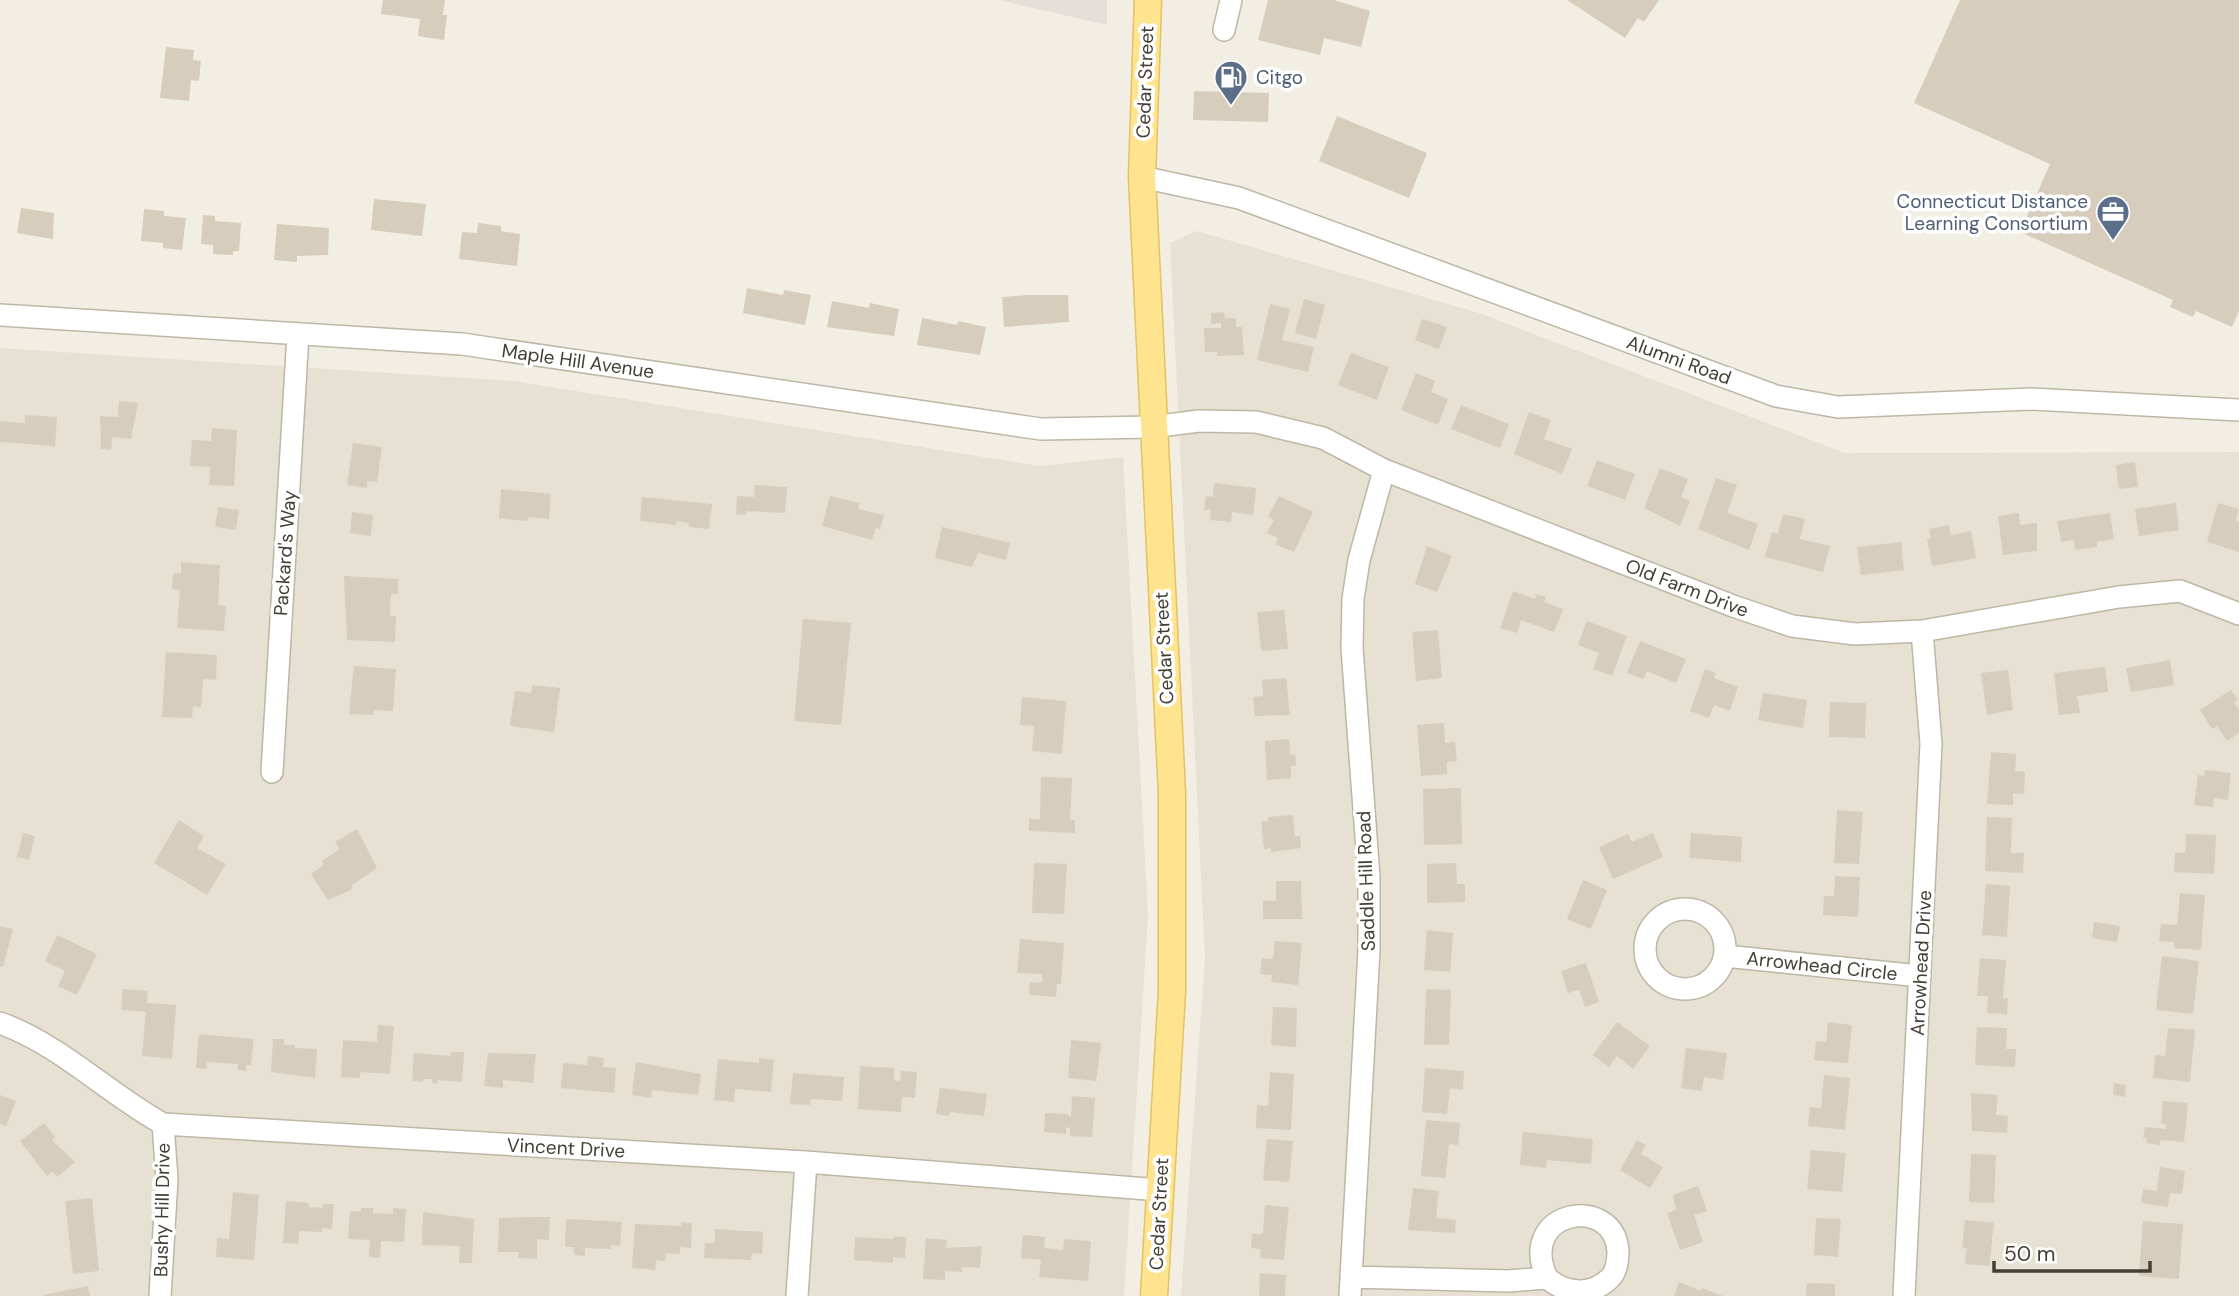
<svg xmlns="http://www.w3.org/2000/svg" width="2239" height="1296" font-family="'DM Sans',sans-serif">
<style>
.residential{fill:#e6e1d2}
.industrial{fill:#e4e0d9}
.building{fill:#d7cdbc}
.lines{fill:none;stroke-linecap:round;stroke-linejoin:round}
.minor-casing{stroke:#beb7a6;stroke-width:24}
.major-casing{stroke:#e4c260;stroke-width:29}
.minor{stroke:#fff;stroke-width:21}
.major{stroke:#ffe490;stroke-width:26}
.labels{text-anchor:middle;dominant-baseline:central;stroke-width:7;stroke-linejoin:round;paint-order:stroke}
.service-label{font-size:19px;fill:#4e5e75;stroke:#fff;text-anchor:start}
.street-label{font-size:19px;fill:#443f34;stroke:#fff}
</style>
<rect width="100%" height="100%" fill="#f2eee4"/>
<!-- residential -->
<path class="residential" d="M 1197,231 L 1479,313 L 1845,453 L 2239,452 L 2239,1296 L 1181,1296 L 1205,958 L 1170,243 Z
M 0,348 L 514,381 L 1039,466 L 1123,457 L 1148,915 L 1124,1296 L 0,1296 Z"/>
<!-- industrial -->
<path class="industrial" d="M 1000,0 L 1107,0 L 1107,25 L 999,0 Z"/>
<!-- building -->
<path class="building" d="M 383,0 L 445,0 L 443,15 L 447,15 L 444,40 L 418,36 L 420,19 L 381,14 Z
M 1268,0 L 1334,0 L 1370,11 L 1361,47 L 1324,38 L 1320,55 L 1258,40 Z
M 1567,0 L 1659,0 L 1644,22 L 1638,18 L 1625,38 Z
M 1960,0 L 2239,0 L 2239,311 L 2232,327 L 2196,311 L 2193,317 L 2170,307 L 2173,300 L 2020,232 L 2050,164 L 1914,103 Z
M 166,47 L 194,50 L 193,60 L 201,61 L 199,81 L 191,80 L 189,101 L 160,98 Z
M 1194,91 L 1269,93 L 1268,122 L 1193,120 Z
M 1337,116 L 1427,153 L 1409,198 L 1319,161 Z
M 374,199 L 426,204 L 422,236 L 371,230 Z
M 21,208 L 54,213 L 53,239 L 17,233 Z
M 144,209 L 164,211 L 164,216 L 186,218 L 182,250 L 163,248 L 163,243 L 141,241 Z
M 203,215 L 215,216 L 215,221 L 241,223 L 239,251 L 233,251 L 233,255 L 213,254 L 213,245 L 201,244 Z
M 478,223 L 501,226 L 501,231 L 520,234 L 517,266 L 459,259 L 462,232 L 477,233 Z
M 277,224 L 329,228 L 328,255 L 297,256 L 297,262 L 274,260 Z
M 747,288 L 783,295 L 784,290 L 811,295 L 805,325 L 743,313 Z
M 1027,295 L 1068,295 L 1069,322 L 1004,327 L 1002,297 Z
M 1304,299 L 1325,305 L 1316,339 L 1295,333 Z
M 832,301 L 869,308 L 870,303 L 899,309 L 894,336 L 827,327 Z
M 1270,304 L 1290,309 L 1282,340 L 1314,347 L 1308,372 L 1257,360 Z
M 1224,312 L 1225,318 L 1236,318 L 1236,327 L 1242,327 L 1244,355 L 1217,356 L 1217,352 L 1205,352 L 1204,328 L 1221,328 L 1221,323 L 1211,324 L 1211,313 Z
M 922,318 L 957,325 L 958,321 L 986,327 L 980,355 L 917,345 Z
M 1422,319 L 1447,327 L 1439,349 L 1415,340 Z
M 1351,353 L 1389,367 L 1377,400 L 1338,385 Z
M 1416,373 L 1435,381 L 1431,392 L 1448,399 L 1438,425 L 1401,410 Z
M 119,401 L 138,403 L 131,439 L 112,437 L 111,450 L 101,449 L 100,416 L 118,417 Z
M 1461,405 L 1509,424 L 1500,448 L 1451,429 Z
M 1529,412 L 1551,420 L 1544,439 L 1572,449 L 1562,474 L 1514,454 Z
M 25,415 L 57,417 L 55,446 L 0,442 L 0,421 L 25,423 Z
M 212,428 L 237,430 L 234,486 L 209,485 L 210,467 L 190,466 L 192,440 L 211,441 Z
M 353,443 L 382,447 L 377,482 L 367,481 L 367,488 L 347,485 Z
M 1597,460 L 1635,474 L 1625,500 L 1587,486 Z
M 2135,462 L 2138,487 L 2119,489 L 2116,465 Z
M 1660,468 L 1688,479 L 1681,497 L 1690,501 L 1680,526 L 1644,508 Z
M 1716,478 L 1737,485 L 1727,513 L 1758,524 L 1749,550 L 1698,529 Z
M 1214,483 L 1256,488 L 1253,515 L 1232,512 L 1231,522 L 1210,520 L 1211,510 L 1204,510 L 1206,496 L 1213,497 Z
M 755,485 L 787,487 L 785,513 L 746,511 L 746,515 L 736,514 L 737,496 L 754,497 Z
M 501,489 L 551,494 L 549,519 L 528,517 L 527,521 L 499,518 Z
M 830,496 L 860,503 L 858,509 L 884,515 L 880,529 L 876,528 L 872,540 L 822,526 Z
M 1279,496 L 1313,512 L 1294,552 L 1275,544 L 1278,538 L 1267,533 L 1274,520 L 1268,517 Z
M 642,497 L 712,504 L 709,529 L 689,527 L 689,523 L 676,521 L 676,525 L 640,521 Z
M 2176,503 L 2179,530 L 2139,536 L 2135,509 Z
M 2218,503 L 2239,509 L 2235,521 L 2239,522 L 2239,552 L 2207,542 Z
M 218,507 L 239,510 L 236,530 L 215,527 Z
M 352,512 L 373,515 L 371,536 L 350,533 Z
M 2019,513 L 2020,525 L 2037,523 L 2037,551 L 2003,555 L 1998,516 Z
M 2110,513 L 2114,539 L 2097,542 L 2097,547 L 2075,550 L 2074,540 L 2061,542 L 2057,521 Z
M 1783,514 L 1805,519 L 1800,539 L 1830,546 L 1823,572 L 1765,557 L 1772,532 L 1778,534 Z
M 1949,525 L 1951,535 L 1971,531 L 1976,558 L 1932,566 L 1927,539 L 1931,539 L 1929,529 Z
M 942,527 L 1010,543 L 1006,560 L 978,553 L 972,567 L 935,558 Z
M 1901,542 L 1904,570 L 1861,575 L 1857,547 Z
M 1427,546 L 1452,556 L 1437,592 L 1415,584 Z
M 181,562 L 220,565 L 218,605 L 226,606 L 224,631 L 177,628 L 180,590 L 172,589 L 173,573 L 181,573 Z
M 344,576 L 398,579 L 398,594 L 391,594 L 390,616 L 396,616 L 395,642 L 347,640 Z
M 1513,591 L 1535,599 L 1537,594 L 1546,597 L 1544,602 L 1563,609 L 1554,632 L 1521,620 L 1517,633 L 1500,628 Z
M 1284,610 L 1288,649 L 1261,651 L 1257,612 Z
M 803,619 L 851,623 L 841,725 L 794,721 Z
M 1587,621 L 1627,636 L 1612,676 L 1593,669 L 1599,653 L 1578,645 Z
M 1438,630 L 1442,678 L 1416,681 L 1412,632 Z
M 1640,641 L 1686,659 L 1676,683 L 1647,671 L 1643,679 L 1627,673 Z
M 166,652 L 217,655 L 216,680 L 203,679 L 201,707 L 193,706 L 192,718 L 162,717 Z
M 2170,660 L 2174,685 L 2131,692 L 2126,668 Z
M 354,666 L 396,669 L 393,711 L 374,710 L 373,715 L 349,714 Z
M 2105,667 L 2108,692 L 2077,696 L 2080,713 L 2059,715 L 2054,673 Z
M 1705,669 L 1716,673 L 1714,678 L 1738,687 L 1730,711 L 1714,705 L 1709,718 L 1690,711 Z
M 2008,670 L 2013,710 L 1987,715 L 1981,673 Z
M 1286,678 L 1290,715 L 1255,716 L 1253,697 L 1263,696 L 1262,680 Z
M 532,685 L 560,688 L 554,732 L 510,726 L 515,691 L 531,693 Z
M 2231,690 L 2238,700 L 2234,702 L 2239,710 L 2239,733 L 2227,741 L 2217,726 L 2212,729 L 2200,710 Z
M 1763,693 L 1807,700 L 1803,728 L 1758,720 Z
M 1022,697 L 1066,701 L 1062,754 L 1032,751 L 1034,726 L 1020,725 Z
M 1830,702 L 1866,703 L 1865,738 L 1829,737 Z
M 1444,723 L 1445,743 L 1455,742 L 1457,761 L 1447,762 L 1447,774 L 1421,776 L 1417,725 Z
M 1289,739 L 1290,755 L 1295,754 L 1296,766 L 1291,766 L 1291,778 L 1267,780 L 1265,741 Z
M 1991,752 L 2016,754 L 2015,771 L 2025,772 L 2024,794 L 2013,793 L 2013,805 L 1987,804 Z
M 2205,770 L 2231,773 L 2228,800 L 2214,798 L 2213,807 L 2194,805 L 2198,775 L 2204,776 Z
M 1041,777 L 1072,778 L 1070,819 L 1075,820 L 1075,833 L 1029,831 L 1029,819 L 1040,819 Z
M 1461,788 L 1462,844 L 1424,845 L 1423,789 Z
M 1837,810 L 1863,812 L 1859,864 L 1834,863 Z
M 1293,815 L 1295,837 L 1300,836 L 1301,848 L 1271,852 L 1271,848 L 1264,849 L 1261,822 L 1268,821 L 1268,817 Z
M 1987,817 L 2012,818 L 2011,853 L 2024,853 L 2023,873 L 1985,871 Z
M 179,820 L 204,836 L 197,848 L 226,864 L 207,895 L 154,863 Z
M 357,829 L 377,868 L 352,885 L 351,890 L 328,900 L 311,874 L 324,865 L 322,861 L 340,849 L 335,842 Z
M 23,833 L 35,836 L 29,860 L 17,857 Z
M 1653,833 L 1663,857 L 1613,879 L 1599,847 L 1628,834 L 1632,842 Z
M 1691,833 L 1742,837 L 1741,862 L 1689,858 Z
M 2186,834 L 2216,835 L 2214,874 L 2174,872 L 2175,852 L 2185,853 Z
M 1034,863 L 1067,864 L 1064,914 L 1032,913 Z
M 1456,863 L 1457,884 L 1465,884 L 1465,902 L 1427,903 L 1427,864 Z
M 1835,876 L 1860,877 L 1858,917 L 1823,915 L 1824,896 L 1834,896 Z
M 1583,880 L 1607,890 L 1591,929 L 1567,919 Z
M 1276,881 L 1301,881 L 1302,919 L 1263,919 L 1263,901 L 1276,901 Z
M 1986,884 L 2010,886 L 2007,937 L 1982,935 Z
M 2180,893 L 2205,895 L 2201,950 L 2174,948 L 2174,942 L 2159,941 L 2161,924 L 2177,925 Z
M 2094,922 L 2120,926 L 2117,942 L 2092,938 Z
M 0,926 L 13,929 L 3,967 L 0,966 Z
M 1427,930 L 1453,933 L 1450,972 L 1424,970 Z
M 57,935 L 97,954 L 77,995 L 58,986 L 65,971 L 45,961 Z
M 1020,939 L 1064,943 L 1061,984 L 1057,984 L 1056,997 L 1029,995 L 1030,982 L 1042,983 L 1042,974 L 1017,973 Z
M 1275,941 L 1302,943 L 1298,985 L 1271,982 L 1272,975 L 1260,974 L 1262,958 L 1273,959 Z
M 2162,956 L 2199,961 L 2193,1014 L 2156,1010 Z
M 1980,958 L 2006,960 L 2003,998 L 2008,998 L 2007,1014 L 1987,1013 L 1988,996 L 1977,996 Z
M 1586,963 L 1599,1002 L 1585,1007 L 1579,990 L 1568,993 L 1561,971 Z
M 123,989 L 148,991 L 147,1003 L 176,1005 L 172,1059 L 142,1056 L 146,1012 L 121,1010 Z
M 1426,989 L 1451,990 L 1449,1045 L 1424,1045 Z
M 1273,1007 L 1297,1008 L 1296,1047 L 1271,1045 Z
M 1617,1022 L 1650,1046 L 1633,1069 L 1617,1056 L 1609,1067 L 1593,1055 Z
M 1828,1022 L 1852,1025 L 1848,1063 L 1814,1060 L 1816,1041 L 1826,1042 Z
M 378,1025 L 394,1026 L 390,1074 L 360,1072 L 360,1078 L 341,1077 L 343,1040 L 377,1042 Z
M 1977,1027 L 2007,1028 L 2006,1049 L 2016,1049 L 2015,1067 L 1975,1065 Z
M 2168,1028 L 2195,1030 L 2190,1082 L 2153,1078 L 2155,1055 L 2165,1056 Z
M 199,1034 L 254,1039 L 251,1065 L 246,1065 L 246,1071 L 238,1070 L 238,1064 L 207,1062 L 206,1069 L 196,1068 Z
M 273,1039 L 284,1039 L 284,1045 L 295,1045 L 295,1048 L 317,1049 L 315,1078 L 271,1072 Z
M 1071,1040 L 1101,1043 L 1096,1081 L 1068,1078 Z
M 1686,1048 L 1727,1053 L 1723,1080 L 1704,1077 L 1702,1091 L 1681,1088 Z
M 451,1052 L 464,1052 L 462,1082 L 437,1080 L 437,1084 L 432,1083 L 432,1079 L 423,1079 L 423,1082 L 412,1081 L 414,1053 L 451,1056 Z
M 488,1053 L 536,1054 L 533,1083 L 503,1080 L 503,1088 L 484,1086 Z
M 588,1056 L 604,1058 L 603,1067 L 616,1068 L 614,1093 L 561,1088 L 563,1063 L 587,1065 Z
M 759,1058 L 774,1060 L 771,1092 L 735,1089 L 734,1102 L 714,1100 L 718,1059 L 759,1063 Z
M 636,1062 L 701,1074 L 698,1095 L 652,1090 L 651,1098 L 632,1095 Z
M 860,1066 L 894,1068 L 894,1080 L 900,1081 L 901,1071 L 917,1072 L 915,1098 L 902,1097 L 901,1112 L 858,1109 Z
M 1425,1068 L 1464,1071 L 1463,1090 L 1450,1088 L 1447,1114 L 1422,1112 Z
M 1270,1072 L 1294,1074 L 1291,1130 L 1256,1128 L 1257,1105 L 1268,1106 Z
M 793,1073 L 844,1077 L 842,1101 L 811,1099 L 810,1105 L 790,1104 Z
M 1824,1075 L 1850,1078 L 1845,1130 L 1808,1126 L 1810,1107 L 1821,1108 Z
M 2114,1083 L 2126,1085 L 2125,1097 L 2113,1095 Z
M 940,1088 L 987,1094 L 984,1116 L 950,1112 L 949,1116 L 936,1114 Z
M 1971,1093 L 1998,1095 L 1996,1115 L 2008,1116 L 2007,1133 L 1972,1131 Z
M 0,1095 L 16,1101 L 6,1126 L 0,1124 Z
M 1072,1096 L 1095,1098 L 1092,1137 L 1070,1136 L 1070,1128 L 1066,1127 L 1066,1134 L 1044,1132 L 1045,1113 L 1067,1114 L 1071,1118 Z
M 2163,1101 L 2188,1103 L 2184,1142 L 2160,1140 L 2160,1145 L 2146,1143 L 2147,1138 L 2143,1138 L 2145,1127 L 2166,1129 L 2166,1124 L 2161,1124 Z
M 1426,1120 L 1460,1123 L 1458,1145 L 1449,1144 L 1445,1178 L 1421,1176 Z
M 44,1123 L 55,1137 L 52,1140 L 75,1162 L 57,1177 L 53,1171 L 47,1176 L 20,1141 Z
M 1523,1132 L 1593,1139 L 1591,1164 L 1547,1160 L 1546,1168 L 1520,1165 Z
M 1267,1139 L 1293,1141 L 1289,1182 L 1263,1180 Z
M 1637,1140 L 1646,1145 L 1641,1154 L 1663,1167 L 1650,1188 L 1620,1170 Z
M 1811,1150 L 1846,1153 L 1842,1192 L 1807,1189 Z
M 1971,1154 L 1996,1155 L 1994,1203 L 1969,1202 Z
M 2160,1167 L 2185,1171 L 2182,1194 L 2170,1193 L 2168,1207 L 2141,1203 L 2143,1189 L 2157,1191 Z
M 1698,1186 L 1707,1211 L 1694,1215 L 1703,1242 L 1680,1250 L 1667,1213 L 1676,1210 L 1673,1195 Z
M 1413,1188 L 1439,1191 L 1436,1218 L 1456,1220 L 1455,1233 L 1408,1230 Z
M 233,1192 L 259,1195 L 254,1260 L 216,1257 L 217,1238 L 229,1239 Z
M 92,1198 L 99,1271 L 73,1274 L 65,1201 Z
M 286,1201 L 309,1203 L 309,1207 L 323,1208 L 323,1204 L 334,1204 L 332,1229 L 322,1228 L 322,1232 L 299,1231 L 298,1244 L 283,1243 Z
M 1265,1205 L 1289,1207 L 1284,1260 L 1260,1258 L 1261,1249 L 1251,1248 L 1252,1234 L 1263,1234 Z
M 361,1208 L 373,1208 L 373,1213 L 393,1214 L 393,1208 L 406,1209 L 404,1242 L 381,1241 L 380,1258 L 369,1257 L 370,1240 L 348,1239 L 350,1211 L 361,1212 Z
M 423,1212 L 474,1219 L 472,1263 L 459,1263 L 460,1246 L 422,1245 Z
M 537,1217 L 550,1217 L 549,1240 L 537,1239 L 537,1259 L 518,1258 L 519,1252 L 498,1252 L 499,1218 Z
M 1816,1218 L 1841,1219 L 1838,1257 L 1814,1255 Z
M 566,1219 L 622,1222 L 620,1246 L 611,1245 L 611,1249 L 585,1248 L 585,1256 L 574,1255 L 574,1247 L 565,1247 Z
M 1965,1220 L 1994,1223 L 1989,1266 L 1965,1264 L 1967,1248 L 1962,1248 Z
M 2143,1221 L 2183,1224 L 2179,1279 L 2139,1276 Z
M 681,1222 L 692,1223 L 691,1248 L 680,1247 L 680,1254 L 666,1253 L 665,1261 L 656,1260 L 655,1270 L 632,1268 L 635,1224 L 681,1226 Z
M 715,1229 L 763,1232 L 762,1254 L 752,1253 L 751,1260 L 704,1258 L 705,1243 L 715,1243 Z
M 1023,1235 L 1045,1237 L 1044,1248 L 1063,1250 L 1064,1239 L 1091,1241 L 1088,1281 L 1039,1277 L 1041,1260 L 1021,1258 Z
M 895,1236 L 906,1237 L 905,1258 L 893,1257 L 893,1263 L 854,1260 L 855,1237 L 893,1239 Z
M 926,1238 L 947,1240 L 946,1248 L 982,1246 L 980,1268 L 962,1267 L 962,1272 L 945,1271 L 945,1280 L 923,1279 Z
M 1260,1273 L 1286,1275 L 1285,1296 L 1259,1296 Z
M 1679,1282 L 1701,1291 L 1702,1288 L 1723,1296 L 1674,1296 Z
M 1807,1283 L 1835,1284 L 1835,1296 L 1806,1296 Z
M 88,1286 L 90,1296 L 44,1296 L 43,1295 Z"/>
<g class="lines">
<defs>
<path id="minor" d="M 1224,30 L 1231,0
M 1142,177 L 1239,198 L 1776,396 L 1838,407 L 2031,399 L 2239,410
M 0,315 L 462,344 L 1041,429 L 1152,427 L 1199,421 L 1256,422 L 1323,438 L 1384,470 L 1733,606 L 1792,626 L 1855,634 L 1922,631 L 2119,597 L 2180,591 L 2239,614
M 272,772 L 298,334
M1645 949a40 40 0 1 1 80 0a40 40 0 1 1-80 0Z
M 1725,956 L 1920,976
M 0,1023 C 61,1045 107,1093 163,1124 L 806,1162 L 1160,1190
M 1351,1277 L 1508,1281 L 1547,1278 C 1567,1295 1594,1296 1612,1276 C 1617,1269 1618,1260 1618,1251 C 1614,1193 1516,1210 1547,1278
M 160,1296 L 167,1179 L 163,1124
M 797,1296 L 806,1162
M 1350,1296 L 1369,950 L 1369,877 L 1352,648 L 1353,599 L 1359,560 L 1384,470
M 1904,1296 L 1931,744 L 1922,631"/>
<path id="major" d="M 1148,0 L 1142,177 L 1172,794 L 1172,991 L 1154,1296"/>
</defs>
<!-- minor casing -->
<use href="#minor" class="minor-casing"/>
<!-- major casing -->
<use href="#major" class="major-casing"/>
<!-- minor -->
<use href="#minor" class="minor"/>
<!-- major -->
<use href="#major" class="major"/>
</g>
<!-- icons -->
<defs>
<symbol id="fuel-pin" viewBox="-11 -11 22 30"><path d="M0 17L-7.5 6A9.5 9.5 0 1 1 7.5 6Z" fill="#5c6f8a" stroke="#fff"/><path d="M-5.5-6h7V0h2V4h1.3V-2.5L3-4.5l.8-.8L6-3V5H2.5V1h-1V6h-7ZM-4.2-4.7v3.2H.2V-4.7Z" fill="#fff"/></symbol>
<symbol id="office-pin" viewBox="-11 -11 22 30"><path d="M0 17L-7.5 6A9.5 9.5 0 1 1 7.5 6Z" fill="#5c6f8a" stroke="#fff"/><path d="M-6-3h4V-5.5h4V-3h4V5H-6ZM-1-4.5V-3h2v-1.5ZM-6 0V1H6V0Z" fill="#fff"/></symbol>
</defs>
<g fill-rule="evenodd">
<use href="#fuel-pin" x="1212" y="58" width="38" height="52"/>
<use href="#office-pin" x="2094" y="193" width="38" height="52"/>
</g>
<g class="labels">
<!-- service labels -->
<g class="service-label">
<text x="1256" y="77">Citgo</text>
<text x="2088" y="201" text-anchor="end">Connecticut Distance<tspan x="2088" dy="22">Learning Consortium</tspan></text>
</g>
<!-- street labels -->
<g class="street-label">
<text transform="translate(1145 82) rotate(-88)">Cedar Street</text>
<text transform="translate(1679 360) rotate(20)">Alumni Road</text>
<text transform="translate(578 361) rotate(8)">Maple Hill Avenue</text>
<text transform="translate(285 553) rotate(-86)">Packard's Way</text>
<text transform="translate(1687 588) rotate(21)">Old Farm Drive</text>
<text transform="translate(1164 648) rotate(-93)">Cedar Street</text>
<text transform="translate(1366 881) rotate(-92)">Saddle Hill Road</text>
<text transform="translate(1921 963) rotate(-87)">Arrowhead Drive</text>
<text transform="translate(1822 966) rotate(6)">Arrowhead Circle</text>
<text transform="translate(566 1148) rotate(3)">Vincent Drive</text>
<text transform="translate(162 1210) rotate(-89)">Bushy Hill Drive</text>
<text transform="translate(1159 1214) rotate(-87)">Cedar Street</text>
</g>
</g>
<!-- scale -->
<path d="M1994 1261v10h156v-10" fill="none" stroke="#443f34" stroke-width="3.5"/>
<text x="2004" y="1261" font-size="21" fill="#443f34" stroke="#ffffff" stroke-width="5" paint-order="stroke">50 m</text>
</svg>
